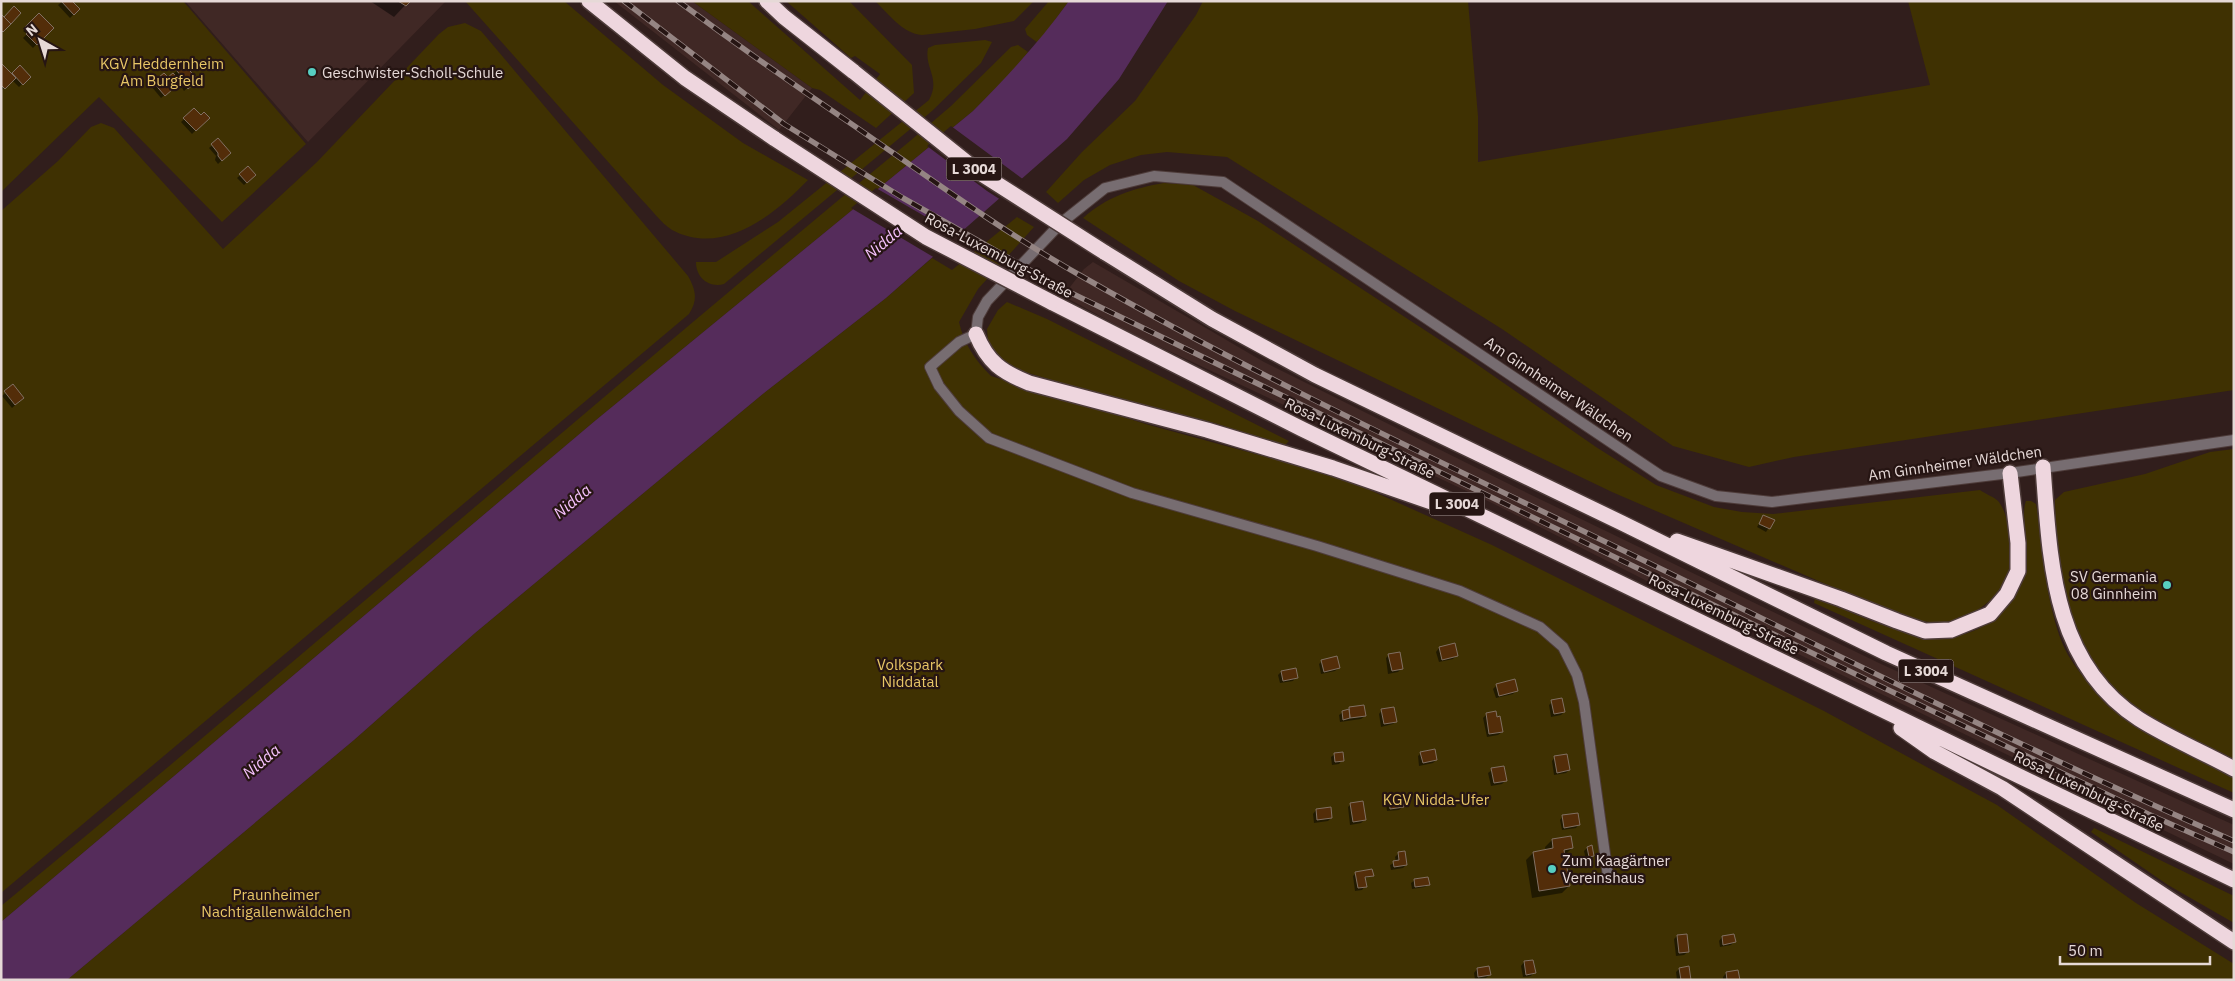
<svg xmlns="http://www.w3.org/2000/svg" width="2235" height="981" font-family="'IBM Plex Sans',sans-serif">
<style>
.built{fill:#402825}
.green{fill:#3f3102}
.water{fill:#552c5b}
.pier{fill:#311e1c}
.shadow{fill:#0007}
.building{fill:#532d09;stroke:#817063}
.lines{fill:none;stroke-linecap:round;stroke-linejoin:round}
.lane-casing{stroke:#4e3c3a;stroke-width:12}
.street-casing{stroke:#4e3c3a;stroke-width:12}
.highway-casing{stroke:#4e3c3a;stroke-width:18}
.lane{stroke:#776d71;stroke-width:10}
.street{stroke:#776d71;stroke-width:10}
.highway{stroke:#eed6de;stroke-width:15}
.rail-casing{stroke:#958583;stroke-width:5.5}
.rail{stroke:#261513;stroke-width:4;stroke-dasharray:11;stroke-linecap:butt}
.highway-bridge-casing{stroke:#4e3c3a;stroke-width:18;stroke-linecap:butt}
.highway-bridge{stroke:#eed6de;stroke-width:15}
.poi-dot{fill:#57cec1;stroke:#261513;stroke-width:2}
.labels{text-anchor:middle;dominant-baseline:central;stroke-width:4.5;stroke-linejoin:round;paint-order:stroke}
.shield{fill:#261513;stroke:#ac9e9c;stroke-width:1}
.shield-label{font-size:14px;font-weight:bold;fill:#e6d9d7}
.park-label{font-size:15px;fill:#e8c666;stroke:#261513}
.poi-label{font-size:15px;fill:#e6d9d7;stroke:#261513;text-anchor:start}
.street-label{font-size:15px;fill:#e6d9d7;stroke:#261513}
.water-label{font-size:16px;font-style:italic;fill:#f6c2fe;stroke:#261513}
</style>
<rect width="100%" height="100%" fill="#311e1c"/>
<!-- built -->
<path class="built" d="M 185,1 L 446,1 L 308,142 Z
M 614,1 L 692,1 L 812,88 L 779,130 Z
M 1093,262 L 1264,362 L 1517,488 L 1881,664 L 2234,825 L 2234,864 L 1651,583 L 1492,503 L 1135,335 L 1063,296 L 1084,269 Z"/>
<!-- green -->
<path class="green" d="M 1,1 L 183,1 L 306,144 L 222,222 L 99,97 L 1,192 Z
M 465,1 L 564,1 L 663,85 L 743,143 L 808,180 C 774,215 723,257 672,230 C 661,223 651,209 642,200 Z
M 692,1 L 748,1 L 860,100 L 880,74 L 855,56 L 851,58 L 786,1 L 849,1 L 912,65 L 914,93 L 876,128 L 820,90 L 812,88 Z
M 875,1 L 1034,1 L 1014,21 L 975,29 L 922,35 C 903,34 889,14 875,1 Z
M 1049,1 L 1069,1 L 1038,43 L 1027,35 L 1025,29 Z
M 1203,1 L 1468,1 L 1478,116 L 1478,162 L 1930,85 L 1908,1 L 2234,1 L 2234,390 L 1794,457 L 1749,467 L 1673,446 L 1502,329 L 1227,157 L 1167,152 L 1141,155 L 1110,165 L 1084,180 L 1058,203 L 1046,192 L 1082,152 L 1135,101 L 1196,15 Z
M 465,23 L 481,31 L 688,276 C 696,290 698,300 689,314 L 1,893 L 1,211 L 58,161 L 91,127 L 101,123 L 114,128 L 223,249 L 317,162 L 439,34 L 448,27 Z
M 985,40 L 992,42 L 981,63 L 932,111 L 724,284 C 709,288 696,278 696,262 L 716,262 L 778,222 L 929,100 C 941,78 924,68 928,48 L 935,45 Z
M 1018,45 L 1028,52 L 1012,72 L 973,111 L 596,420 L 1,922 L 1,906 C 307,654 604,393 910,141 L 951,106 L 1011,47 Z
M 1164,183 L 1193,185 L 1258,221 L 1472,361 L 1596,447 L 1656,485 L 1714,507 L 1742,512 L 1773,514 L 1980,490 C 1985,494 1995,497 1999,502 C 2006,512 2008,524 2009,535 C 2010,546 2012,560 2009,570 C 2002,596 1974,618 1947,622 C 1932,624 1917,620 1902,617 L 1612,492 L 1235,311 L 1179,281 L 1083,218 C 1106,197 1134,188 1164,183 Z
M 1017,217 L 1034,227 L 978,289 L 959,322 C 964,344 975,360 991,376 L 1149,425 L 1329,474 L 1352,482 L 1492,545 L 1824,711 L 1923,765 L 1997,805 L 2136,903 L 2234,964 L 2234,980 L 67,980 L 354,740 L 475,633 L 764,393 L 886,298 L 932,258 L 952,270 Z
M 1007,302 L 1047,319 L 1289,441 L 1283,447 L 1218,424 L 1105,396 L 1005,366 L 993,353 L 988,341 L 987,329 L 998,310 Z
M 2234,449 L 2234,759 C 2195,739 2152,721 2118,693 C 2066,650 2056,564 2055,500 L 2064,492 L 2145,474 L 2210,452 Z
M 2026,501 L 2031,501 L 2036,504 C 2042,536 2043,570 2050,601 C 2054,619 2059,639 2068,655 C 2106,718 2172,743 2234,776 L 2234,793 L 1814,603 L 1815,597 C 1872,620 1954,668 2004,608 C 2013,598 2021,586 2025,572 C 2031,551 2020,515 2026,501 Z
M 2094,828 L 2234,896 L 2234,923 L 2168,885 L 2091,832 Z"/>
<!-- water -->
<path class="water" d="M 1069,1 L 1168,1 L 1119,79 L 1067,139 L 886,298 L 764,393 L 475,633 L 354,740 L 67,980 L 1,980 L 1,922 L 596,420 L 973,111 C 1008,76 1040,41 1069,1 Z"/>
<!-- pier -->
<path class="pier" d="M 951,126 L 1016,174 L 1024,180 L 1001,200 L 987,191 L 927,146 Z
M 876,188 L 933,221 L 960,236 L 935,258 L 851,208 Z"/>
<!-- shadow -->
<path class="shadow" d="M 63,1 L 79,9 L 70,18 L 58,5 Z
M 370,1 L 409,1 L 394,17 Z
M 39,15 L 52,28 L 33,48 L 23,38 L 27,34 L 23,31 Z
M 1,64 L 11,75 L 20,67 L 29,77 L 19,87 L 12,80 L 1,91 Z
M 183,65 L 196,80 L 184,91 L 182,88 L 184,86 L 180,82 L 161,98 L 151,86 L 164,74 L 168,79 Z
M 194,110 L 200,117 L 208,118 L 192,134 L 181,122 Z
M 218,140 L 229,153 L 218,164 L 215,160 L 216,156 L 209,148 Z
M 248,168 L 254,175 L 244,185 L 237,178 Z
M 13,386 L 23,398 L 12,408 L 2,396 Z
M 1764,516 L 1773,521 L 1766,532 L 1757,527 Z
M 1439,648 L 1456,656 L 1453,659 L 1439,662 L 1436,652 Z
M 1389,655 L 1402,668 L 1398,672 L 1388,674 L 1386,658 Z
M 1322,661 L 1339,668 L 1335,671 L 1321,674 L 1319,664 Z
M 1281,672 L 1296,677 L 1293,681 L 1280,683 L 1278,675 Z
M 1497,685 L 1517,690 L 1513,694 L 1496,698 L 1493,689 Z
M 1552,702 L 1564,712 L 1561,715 L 1551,717 L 1549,705 Z
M 1349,708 L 1365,716 L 1361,719 L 1340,722 L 1339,715 Z
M 1382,710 L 1396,721 L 1393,724 L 1381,727 L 1379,714 Z
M 1487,714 L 1502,732 L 1498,735 L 1487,737 L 1483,718 Z
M 1421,753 L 1436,760 L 1433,763 L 1419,766 L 1418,756 Z
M 1335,754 L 1342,760 L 1339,764 L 1332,765 L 1331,757 Z
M 1555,757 L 1569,770 L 1566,773 L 1554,775 L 1552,761 Z
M 1492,770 L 1505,781 L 1502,784 L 1491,786 L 1488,773 Z
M 1390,801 L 1402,807 L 1399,810 L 1387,811 L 1386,804 Z
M 1351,804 L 1364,820 L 1361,823 L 1350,825 L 1348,807 Z
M 1316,810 L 1331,818 L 1328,821 L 1314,823 L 1313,814 Z
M 1563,816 L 1579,824 L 1576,828 L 1562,830 L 1560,820 Z
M 1552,840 L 1572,848 L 1564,856 L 1569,886 L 1562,893 L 1532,898 L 1526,860 L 1533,853 L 1546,851 L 1545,847 Z
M 1587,848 L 1593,856 L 1586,860 L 1584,851 Z
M 1399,853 L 1406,865 L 1403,868 L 1391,870 L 1390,865 L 1396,862 L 1395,857 Z
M 1356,873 L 1372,875 L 1364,879 L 1365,886 L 1362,890 L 1355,891 L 1353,876 Z
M 1415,880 L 1428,884 L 1425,887 L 1412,889 L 1411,883 Z
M 1677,936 L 1688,952 L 1684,955 L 1676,956 L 1674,939 Z
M 1722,937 L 1734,942 L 1731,945 L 1720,947 L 1719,941 Z
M 1532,961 L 1534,972 L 1531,976 L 1523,977 L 1521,966 L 1524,962 Z
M 1477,969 L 1490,974 L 1486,978 L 1475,980 L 1474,973 Z
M 1679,969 L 1690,980 L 1677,980 L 1676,972 Z
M 1726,973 L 1738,980 L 1723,980 L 1723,977 Z"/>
<!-- building -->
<path class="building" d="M 61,1 L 72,1 L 80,9 L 74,15 Z
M 398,1 L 411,1 L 406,6 Z
M 14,6 L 21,13 L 11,24 L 4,17 Z
M 39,13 L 54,28 L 37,45 L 26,34 L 29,31 L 25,27 Z
M 1,14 L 11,24 L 3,32 L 1,30 Z
M 1,63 L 16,78 L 5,89 L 1,85 Z
M 183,63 L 198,80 L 188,89 L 184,84 L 187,82 L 176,70 Z
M 20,65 L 31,77 L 23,85 L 12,73 Z
M 164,73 L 168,77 L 173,73 L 181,82 L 165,96 L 153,82 Z
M 194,108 L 201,115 L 204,112 L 210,118 L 196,131 L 183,118 Z
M 218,138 L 231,153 L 222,161 L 218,156 L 218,153 L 211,144 Z
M 248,166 L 256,175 L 247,183 L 239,174 Z
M 13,384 L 24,398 L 15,405 L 4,391 Z
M 1763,515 L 1775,520 L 1770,529 L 1759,524 Z
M 1455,643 L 1458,656 L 1442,660 L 1439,647 Z
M 1400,652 L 1403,669 L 1392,671 L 1388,654 Z
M 1337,656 L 1340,668 L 1324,672 L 1321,660 Z
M 1296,668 L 1298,678 L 1283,681 L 1281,671 Z
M 1515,679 L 1518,691 L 1499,696 L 1496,684 Z
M 1562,698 L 1565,712 L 1554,714 L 1551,700 Z
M 1364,705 L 1366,716 L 1350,718 L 1349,707 Z
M 1394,707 L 1397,722 L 1384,724 L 1381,709 Z
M 1349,709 L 1350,718 L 1343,720 L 1342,711 Z
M 1496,711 L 1497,717 L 1500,716 L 1503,732 L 1489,734 L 1486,713 Z
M 1435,749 L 1437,760 L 1423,763 L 1420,752 Z
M 1343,752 L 1344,761 L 1335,762 L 1334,753 Z
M 1567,754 L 1570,770 L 1557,773 L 1554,756 Z
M 1504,766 L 1507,781 L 1494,783 L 1491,768 Z
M 1402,798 L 1404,807 L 1390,809 L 1389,800 Z
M 1363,801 L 1366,820 L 1353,822 L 1350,803 Z
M 1331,807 L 1332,818 L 1317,820 L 1316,809 Z
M 1578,813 L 1580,825 L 1564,828 L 1562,815 Z
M 1571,836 L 1573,848 L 1564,850 L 1570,886 L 1539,891 L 1533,852 L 1553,848 L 1552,839 Z
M 1592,845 L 1594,856 L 1589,857 L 1587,847 Z
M 1405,851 L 1407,865 L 1394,867 L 1393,861 L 1399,860 L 1398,852 Z
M 1372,869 L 1374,876 L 1365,877 L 1367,887 L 1358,888 L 1355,872 Z
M 1428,877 L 1430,885 L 1415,887 L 1414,879 Z
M 1687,934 L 1689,952 L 1679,953 L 1677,935 Z
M 1734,934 L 1736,942 L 1723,945 L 1722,936 Z
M 1533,960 L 1536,973 L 1526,975 L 1524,961 Z
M 1489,966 L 1491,975 L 1478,977 L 1477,968 Z
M 1689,966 L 1691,980 L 1681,980 L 1679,968 Z
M 1738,970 L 1740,980 L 1727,980 L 1726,972 Z"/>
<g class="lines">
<defs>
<path id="lane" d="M 976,334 L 959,342 L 930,367 L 939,386 L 959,411 L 989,438 L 1132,493 L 1317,546 L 1460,591 L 1540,627 L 1563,647 L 1577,675 L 1584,702 L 1608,876"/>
<path id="street" d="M 976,334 L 978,317 L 987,301 L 1061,223 L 1105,188 L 1154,176 L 1223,182 L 1661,476 L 1716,496 L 1772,502 L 2010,473 L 2234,440"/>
<path id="highway" d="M 589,1 L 685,78 L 775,139
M 767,1 L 784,17 L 854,72
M 1104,252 L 1212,319 L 1315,375 L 1622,523 L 1886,653 L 2234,810
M 1051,302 L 1302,429 L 2234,880
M 976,334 C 988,363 1002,372 1029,383 L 1207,430 L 1333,468 L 1440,505
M 2043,467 C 2050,560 2052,663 2139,719 C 2169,738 2203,752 2234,769
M 1677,541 L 1841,599 L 1897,621 L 1925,631 L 1951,630 L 1990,614 L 2007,594 L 2018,571 L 2018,543 L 2010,473
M 1901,728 L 1935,752 L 2002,788 L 2234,942"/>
</defs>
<!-- lane casing -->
<use href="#lane" class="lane-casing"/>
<!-- street casing -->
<use href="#street" class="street-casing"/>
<!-- highway casing -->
<use href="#highway" class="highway-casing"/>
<!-- lane -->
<use href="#lane" class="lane"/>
<!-- street -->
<use href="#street" class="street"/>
<!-- highway -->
<use href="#highway" class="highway"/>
<defs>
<path id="rail" d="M 624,1 L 784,124 L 903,198 L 1065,290 L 1880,686 L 2148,814 L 2234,852
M 678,1 C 736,44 794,85 853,125 C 928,177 1003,232 1083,277 C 1268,383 1463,472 1655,566 C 1847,660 2038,755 2234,841"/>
</defs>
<!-- rail casing -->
<use href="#rail" class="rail-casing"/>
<!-- rail -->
<use href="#rail" class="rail"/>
<defs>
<path id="highway-bridge" d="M 854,72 L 980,173 L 1104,252
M 775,139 L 926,237 L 1051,302"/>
</defs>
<!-- highway-bridge casing -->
<use href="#highway-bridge" class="highway-bridge-casing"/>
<!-- highway-bridge -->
<use href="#highway-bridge" class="highway-bridge"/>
</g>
<!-- markers -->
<g class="poi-dot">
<circle cx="312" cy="72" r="5"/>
<circle cx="2167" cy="585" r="5"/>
<circle cx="1552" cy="869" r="5"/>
</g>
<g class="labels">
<!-- shield labels -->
<g class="shield">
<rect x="946.5" y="157.5" width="55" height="23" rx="4"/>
<rect x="1429.5" y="492.5" width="55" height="23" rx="4"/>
<rect x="1898.5" y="659.5" width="55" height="23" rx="4"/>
</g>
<g class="shield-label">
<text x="974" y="169">L 3004</text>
<text x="1457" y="504">L 3004</text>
<text x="1926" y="671">L 3004</text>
</g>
<!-- park labels -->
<g class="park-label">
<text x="162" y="63">KGV Heddernheim<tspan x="162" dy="17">Am Burgfeld</tspan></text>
<text x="910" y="664">Volkspark<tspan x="910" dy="17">Niddatal</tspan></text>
<text x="1436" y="799">KGV Nidda-Ufer</text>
<text x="276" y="894">Praunheimer<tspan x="276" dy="17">Nachtigallenwäldchen</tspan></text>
</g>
<!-- poi labels -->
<g class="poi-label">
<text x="322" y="72">Geschwister-Scholl-Schule</text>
<text x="2157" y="576" text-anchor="end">SV Germania<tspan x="2157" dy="17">08 Ginnheim</tspan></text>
<text x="1562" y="860">Zum Kaagärtner<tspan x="1562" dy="17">Vereinshaus</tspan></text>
</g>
<!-- street labels -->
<g class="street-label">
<text transform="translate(999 255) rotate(28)">Rosa-Luxemburg-Straße</text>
<text transform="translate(1559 389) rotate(34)">Am Ginnheimer Wäldchen</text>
<text transform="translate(1360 438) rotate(26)">Rosa-Luxemburg-Straße</text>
<text transform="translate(1955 463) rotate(-8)">Am Ginnheimer Wäldchen</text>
<text transform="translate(1724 614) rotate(26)">Rosa-Luxemburg-Straße</text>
<text transform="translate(2089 791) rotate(26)">Rosa-Luxemburg-Straße</text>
</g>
<!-- water labels -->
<g class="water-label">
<text transform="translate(883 242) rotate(-40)">Nidda</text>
<text transform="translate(572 501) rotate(-40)">Nidda</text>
<text transform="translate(261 761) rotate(-40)">Nidda</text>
</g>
</g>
<!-- border -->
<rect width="2235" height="981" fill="none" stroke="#e6d9d7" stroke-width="5"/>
<!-- north arrow -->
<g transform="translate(40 40) rotate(321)" stroke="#261513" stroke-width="4" paint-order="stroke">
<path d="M0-4L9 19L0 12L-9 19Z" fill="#e6d9d7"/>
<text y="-8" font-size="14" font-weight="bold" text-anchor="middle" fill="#e6d9d7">N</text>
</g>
<!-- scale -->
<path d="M2060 956v8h150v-8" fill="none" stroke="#e6d9d7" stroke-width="2.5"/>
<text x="2068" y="956" font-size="15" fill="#e6d9d7" stroke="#261513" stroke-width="4" paint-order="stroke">50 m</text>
</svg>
